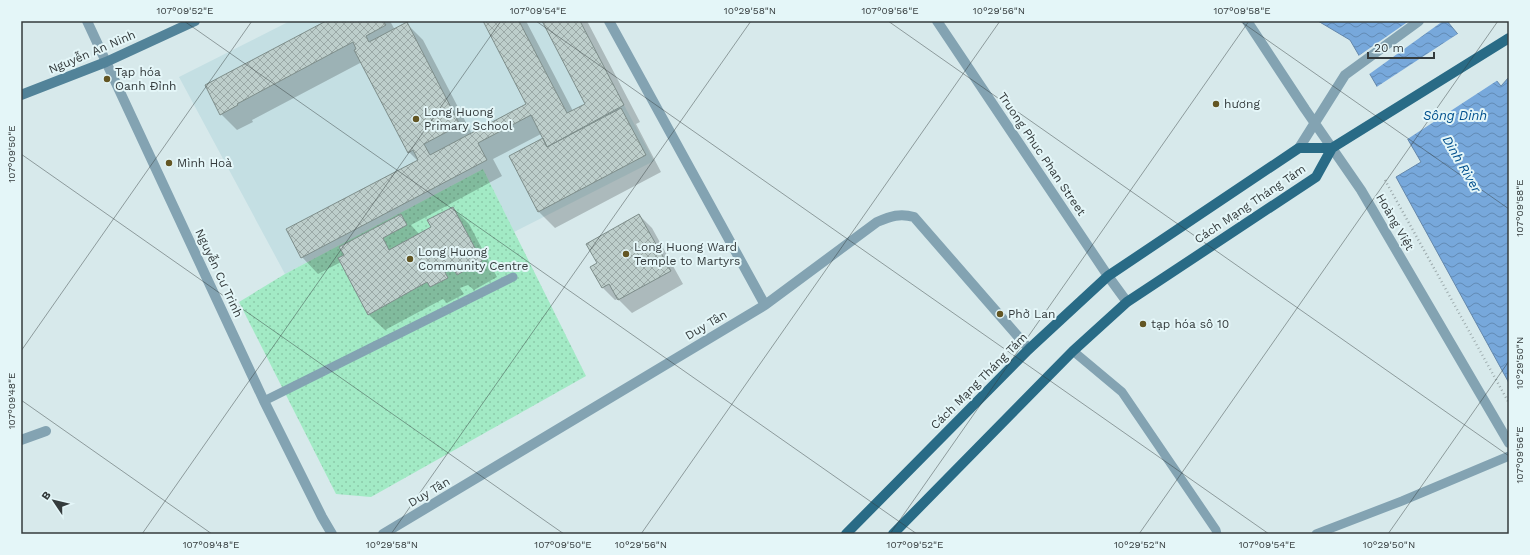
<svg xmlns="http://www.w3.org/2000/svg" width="1530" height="555" font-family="'Work Sans',sans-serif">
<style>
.built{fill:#c4dfe3}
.park{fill:url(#park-dots)}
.water{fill:url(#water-waves);stroke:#6387ab}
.pier{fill:#d7e9eb}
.shadow{fill:#0003}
.building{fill:url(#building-cross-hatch);stroke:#7e8e8b}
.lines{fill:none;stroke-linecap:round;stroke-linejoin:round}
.path{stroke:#9dabad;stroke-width:2.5;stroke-dasharray:1 3;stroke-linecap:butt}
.lane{stroke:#83a3b2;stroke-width:9}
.street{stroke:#83a3b2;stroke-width:10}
.secondary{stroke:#528399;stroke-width:10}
.primary{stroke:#296b86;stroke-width:10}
.ticks{fill:none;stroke:#343b3c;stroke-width:1;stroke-opacity:0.45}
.poi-dot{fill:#635623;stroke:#e4f6f8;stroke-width:1.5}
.labels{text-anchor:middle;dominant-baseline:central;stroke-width:4;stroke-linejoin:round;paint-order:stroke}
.street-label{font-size:12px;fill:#343b3c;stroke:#e4f6f8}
.poi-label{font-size:12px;fill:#343b3c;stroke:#e4f6f8;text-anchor:start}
.water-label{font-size:13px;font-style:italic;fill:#00508e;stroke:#e4f6f8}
.neatline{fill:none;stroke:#343b3c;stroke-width:1.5}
.ticks-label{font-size:10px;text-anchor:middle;fill:#343b3c}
</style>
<defs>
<pattern id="park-dots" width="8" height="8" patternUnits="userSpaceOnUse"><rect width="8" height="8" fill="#a2eac5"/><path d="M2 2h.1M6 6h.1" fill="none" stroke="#8ccaaa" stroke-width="1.8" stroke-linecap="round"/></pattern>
<pattern id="water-waves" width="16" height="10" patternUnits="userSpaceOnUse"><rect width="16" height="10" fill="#77a8db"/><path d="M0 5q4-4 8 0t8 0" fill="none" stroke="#628ab3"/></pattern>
<pattern id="building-cross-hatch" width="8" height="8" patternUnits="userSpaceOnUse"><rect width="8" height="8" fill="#bdcecb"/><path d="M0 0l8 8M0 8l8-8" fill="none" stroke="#9aa8a6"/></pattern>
</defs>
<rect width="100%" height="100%" fill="#d7e9eb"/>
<!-- built -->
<path class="built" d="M 290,21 L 579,21 L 654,161 L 514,232 L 483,169 L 285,274 L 179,77 Z"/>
<!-- park -->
<path class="park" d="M 483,169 L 586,376 L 371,497 L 336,494 L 239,302 L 285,274 Z"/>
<!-- water -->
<path class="water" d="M 1318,21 L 1447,21 L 1501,86 L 1509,77 L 1509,383 L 1396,177 L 1421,162 L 1350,40 Z"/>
<!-- pier -->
<path class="pier" d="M 1409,21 L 1443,21 L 1368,75 L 1357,57 Z
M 1459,33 L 1498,80 L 1406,140 L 1375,88 Z"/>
<!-- shadow -->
<path class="shadow" d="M 328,21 L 390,21 L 395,30 L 407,24 L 423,40 L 472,134 L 528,105 L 484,21 L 526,21 L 573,111 L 586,104 L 544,21 L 587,21 L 640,122 L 636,124 L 661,172 L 555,228 L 538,211 L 544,139 L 541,134 L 493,159 L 502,176 L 411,225 L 419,234 L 432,227 L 453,208 L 469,224 L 497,277 L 474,290 L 468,285 L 460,288 L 464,294 L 447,303 L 443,299 L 385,330 L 368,314 L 341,262 L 318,274 L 302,257 L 418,161 L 409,152 L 362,62 L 252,120 L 253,122 L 237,130 L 221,114 Z
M 639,215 L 652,228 L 683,284 L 632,313 L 618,299 L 615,300 L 602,287 L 598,263 Z"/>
<!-- building -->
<path class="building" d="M 326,21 L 383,21 L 386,25 L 366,36 L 369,42 L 407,22 L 460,125 L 424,144 L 430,155 L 526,104 L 483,21 L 519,21 L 567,113 L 585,104 L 542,21 L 580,21 L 624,105 L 547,147 L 531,115 L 478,143 L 487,160 L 301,258 L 286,229 L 418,160 L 413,150 L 408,153 L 354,50 L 356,49 L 353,42 L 237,104 L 238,105 L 220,115 L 205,85 Z
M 621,108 L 646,155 L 538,212 L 509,156 L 543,138 L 547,147 Z
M 453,207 L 482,261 L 457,275 L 453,268 L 445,272 L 448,278 L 430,287 L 427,282 L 368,315 L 338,258 L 344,255 L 339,247 L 401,214 L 407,225 L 383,238 L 389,250 L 431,227 L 427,220 Z
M 639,214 L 671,271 L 618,300 L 609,284 L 602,288 L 590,267 L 597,263 L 586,244 Z"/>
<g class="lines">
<!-- path -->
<path class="path" d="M 1385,180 L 1509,403"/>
<!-- lane -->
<path class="lane" d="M 1073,351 L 1122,392 L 1216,530 L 1217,534
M 264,401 L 513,277
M 1316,534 L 1402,501 L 1509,456"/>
<!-- street -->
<path class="street" d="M 87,21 L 264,401 L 322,517 L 332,534
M 937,21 L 1108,276 L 1127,302
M 1247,21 L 1305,109 L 1361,190 L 1509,443
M 1299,148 L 1345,75 L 1419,21
M 765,305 L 877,222 C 891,216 900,213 914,217 L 1029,349
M 21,440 L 46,431
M 383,534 L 765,305 L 609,21"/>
<!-- secondary -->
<path class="secondary" d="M 21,95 L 106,62 L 195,21"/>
<!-- primary -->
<path class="primary" d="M 846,534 L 1029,349 L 1108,276 L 1299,148 L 1332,148
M 893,534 L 1073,351 L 1127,302 L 1316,177 L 1332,148 L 1509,38"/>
</g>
<!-- ticks -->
<path class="ticks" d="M 184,21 L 917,534M 536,21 L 1269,534M 888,21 L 1509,456M 1240,21 L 1509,209M 21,154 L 564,534M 21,351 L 252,21M 21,400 L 212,534M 142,534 L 501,21M 391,534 L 751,21M 641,534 L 1000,21M 890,534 L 1249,21M 1139,534 L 1498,21M 1388,534 L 1509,361"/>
<!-- markers -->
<g class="poi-dot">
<circle cx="107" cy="79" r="4"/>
<circle cx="1216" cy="104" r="4"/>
<circle cx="416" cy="119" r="4"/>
<circle cx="169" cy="163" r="4"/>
<circle cx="626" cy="254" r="4"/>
<circle cx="410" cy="259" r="4"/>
<circle cx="1000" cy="314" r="4"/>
<circle cx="1143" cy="324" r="4"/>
</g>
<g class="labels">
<!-- street labels -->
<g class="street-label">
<text transform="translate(92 52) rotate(-23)">Nguyễn An Ninh</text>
<text transform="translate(1042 154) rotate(56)">Truong Phuc Phan Street</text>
<text transform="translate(1250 204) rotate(-34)">Cách Mạng Tháng Tám</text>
<text transform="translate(1395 222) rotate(60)">Hoàng Việt</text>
<text transform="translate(219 273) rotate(65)">Nguyễn Cư Trinh</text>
<text transform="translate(706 325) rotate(-31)">Duy Tân</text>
<text transform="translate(979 381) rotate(-45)">Cách Mạng Tháng Tám</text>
<text transform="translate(429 492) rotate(-31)">Duy Tân</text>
</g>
<!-- poi labels -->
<g class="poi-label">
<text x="115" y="72">Tạp hóa<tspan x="115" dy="14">Oanh Đỉnh</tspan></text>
<text x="1224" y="104">hương</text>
<text x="424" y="112">Long Huong<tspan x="424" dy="14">Primary School</tspan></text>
<text x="177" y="163">Mình Hoà</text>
<text x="634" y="247">Long Huong Ward<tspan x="634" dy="14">Temple to Martyrs</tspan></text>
<text x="418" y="252">Long Huong<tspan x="418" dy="14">Community Centre</tspan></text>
<text x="1008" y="314">Phở Lan</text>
<text x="1151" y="324">tạp hóa sô 10</text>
</g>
<!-- water labels -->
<g class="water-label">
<text x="1455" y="115">Sông Dinh</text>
<text transform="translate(1462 164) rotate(60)">Dinh River</text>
</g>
</g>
<!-- border -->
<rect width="1530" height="555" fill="none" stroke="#e4f6f8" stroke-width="44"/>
<!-- north arrow -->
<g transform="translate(54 501) rotate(305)" stroke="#e4f6f8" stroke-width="3" paint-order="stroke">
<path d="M0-3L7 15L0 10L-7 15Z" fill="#343b3c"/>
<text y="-6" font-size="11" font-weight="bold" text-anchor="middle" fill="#343b3c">B</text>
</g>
<!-- scale -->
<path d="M1368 52v6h66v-6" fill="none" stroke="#343b3c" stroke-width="2"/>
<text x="1374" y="52" font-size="12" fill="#343b3c" stroke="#e4f6f8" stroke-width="3" paint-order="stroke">20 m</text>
<rect x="22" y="22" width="1486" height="511" class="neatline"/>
<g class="ticks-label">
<text x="185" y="14">107°09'52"E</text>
<text x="538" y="14">107°09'54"E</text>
<text x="750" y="14">10°29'58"N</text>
<text x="890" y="14">107°09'56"E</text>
<text x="999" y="14">10°29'56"N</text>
<text x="1242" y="14">107°09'58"E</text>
<text transform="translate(11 154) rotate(-90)" y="4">107°09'50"E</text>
<text transform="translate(1519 208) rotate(-90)" y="4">107°09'58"E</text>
<text transform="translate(1519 363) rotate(-90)" y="4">10°29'50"N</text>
<text transform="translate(11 401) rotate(-90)" y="4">107°09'48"E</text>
<text transform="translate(1519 455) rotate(-90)" y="4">107°09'56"E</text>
<text x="211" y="548">107°09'48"E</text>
<text x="392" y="548">10°29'58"N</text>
<text x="563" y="548">107°09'50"E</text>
<text x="641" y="548">10°29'56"N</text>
<text x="915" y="548">107°09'52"E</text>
<text x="1140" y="548">10°29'52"N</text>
<text x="1267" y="548">107°09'54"E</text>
<text x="1389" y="548">10°29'50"N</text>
</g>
</svg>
